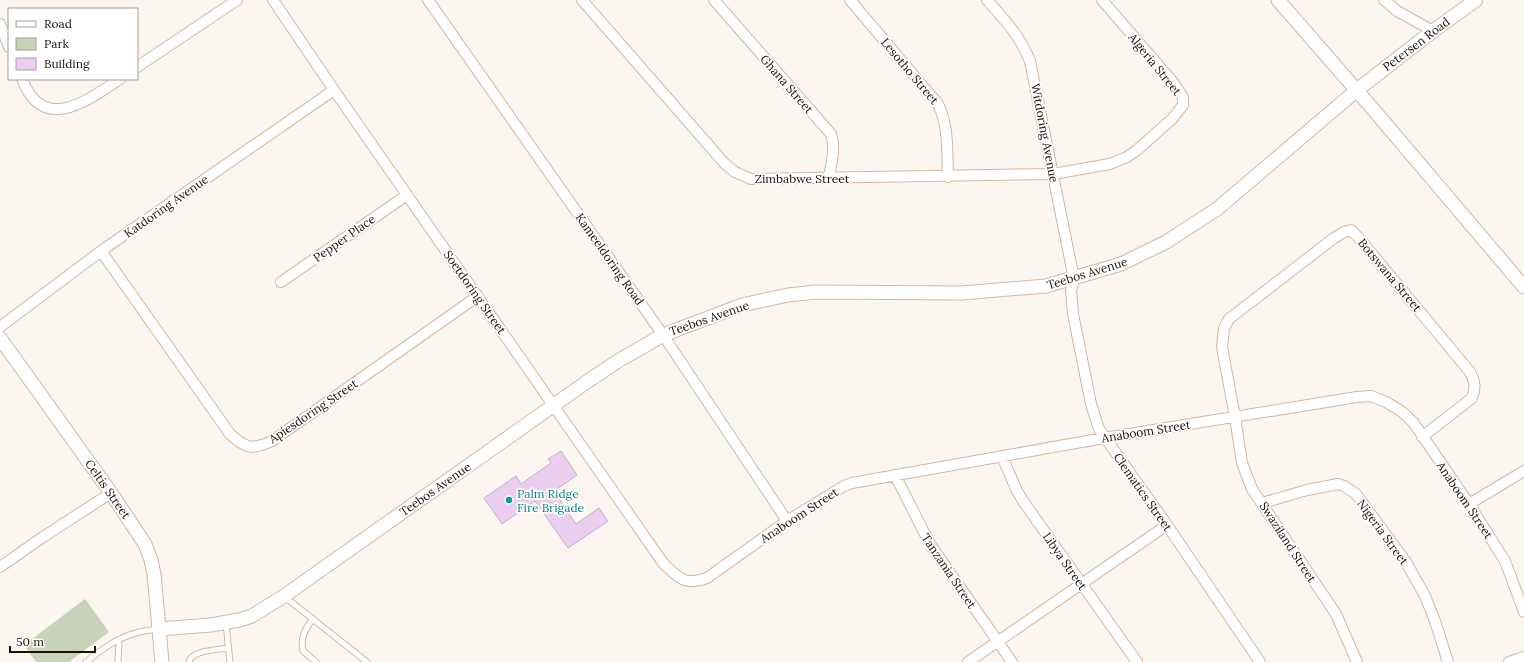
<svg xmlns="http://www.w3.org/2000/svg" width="1524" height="662" font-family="Lora,serif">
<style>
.green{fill:#c7d2b8}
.building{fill:#eccef1;stroke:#c7afcb}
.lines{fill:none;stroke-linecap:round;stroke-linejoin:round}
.service-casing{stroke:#d5b79f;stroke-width:7}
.minor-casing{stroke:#d5b79f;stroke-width:12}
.tertiary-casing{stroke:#d5b79f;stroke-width:15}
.service{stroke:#fff;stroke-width:5}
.minor{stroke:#fff;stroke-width:10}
.tertiary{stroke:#fff;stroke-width:13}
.culture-dot{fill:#0f9aa8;stroke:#fff;stroke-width:1.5}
.labels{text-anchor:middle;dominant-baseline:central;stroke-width:3.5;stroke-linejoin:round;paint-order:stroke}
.street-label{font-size:12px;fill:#1a0f07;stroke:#fff}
.culture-label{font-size:12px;fill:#0d838f;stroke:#fff;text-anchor:start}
</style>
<rect width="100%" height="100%" fill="#fcf6f1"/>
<!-- green -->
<path class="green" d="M 85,599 L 109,632 L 69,662 L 36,662 L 24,645 Z"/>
<!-- building -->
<path class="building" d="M 561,451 L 577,475 L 554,491 L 576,524 L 599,508 L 608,521 L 568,548 L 535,501 L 502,524 L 484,498 L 516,476 L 521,484 L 551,463 L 548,459 Z"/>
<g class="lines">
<defs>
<path id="service" d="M 285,597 L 367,662
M 313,619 C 305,629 300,638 303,651 L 316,662
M 226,623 L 230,662
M 86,662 C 101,650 117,638 136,633 C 143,631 151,630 158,629
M 118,662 L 119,640
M 189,662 C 191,650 218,650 228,648"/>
<path id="minor" d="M 273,0 L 334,90 L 663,563 C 679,578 684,586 707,578 L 787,521 L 844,486 L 852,483 L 1104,438 L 1357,397 L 1371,396 L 1386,402 L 1401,411 L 1413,422 L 1469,504 L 1505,561 L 1524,612
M 428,0 L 663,335 L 787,521
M 582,0 L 725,164 L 735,172 L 751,179 L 1053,174 L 1110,164 L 1127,157 L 1137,150 L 1172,119 L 1183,105 L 1183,97 L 1172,81 L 1102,0
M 714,0 L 831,134 C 836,149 831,163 829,178
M 850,0 L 938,104 C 949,126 947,153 948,177
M 987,0 C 1004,19 1021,37 1030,61 L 1074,279 L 1071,291 L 1073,314 L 1091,404 L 1099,429 L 1167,525 L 1260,662
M 1384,0 L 1397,11 L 1433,31
M 0,24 L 9,47
M 137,67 L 237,0
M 22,79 C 43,134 87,101 120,79
M 101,251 L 230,434 C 246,449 252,450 272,441 L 478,296
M 281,282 L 407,195
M 0,327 L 101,251 L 334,90
M 1002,456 L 1016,489 L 1023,501 L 1137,662
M 895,475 L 930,544 L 1012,662
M 1262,503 L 1307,490 L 1338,484 L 1344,486 L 1356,494 L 1406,562 L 1425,596 L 1435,621 L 1448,662
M 1469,504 L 1524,471
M 0,567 L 43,537 L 111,493
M 968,662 L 1167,525
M 1357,662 L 1336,614 L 1252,489 L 1242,463 L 1235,417 L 1222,347 L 1224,328 L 1229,319 L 1334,238 L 1344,232 L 1351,230 L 1358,237 L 1470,372 C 1475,381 1476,388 1472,398 L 1422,437
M 1509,662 L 1524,657"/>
<path id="tertiary" d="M 1278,0 L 1372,108 L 1524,287
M 0,338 L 111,493 L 145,544 L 151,560 L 154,574 L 162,662
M 159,629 L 211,625 L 239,620 L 252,616 L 284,596 L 588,381 L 618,361 L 663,335 L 742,305 L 788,295 L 816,292 L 962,293 L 1046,286 L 1121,264 L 1166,242 L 1217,209 L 1357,90 L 1433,31 L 1476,0"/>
</defs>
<!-- service casing -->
<use href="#service" class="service-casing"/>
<!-- minor casing -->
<use href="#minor" class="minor-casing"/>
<!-- tertiary casing -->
<use href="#tertiary" class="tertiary-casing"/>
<!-- service -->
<use href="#service" class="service"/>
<!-- minor -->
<use href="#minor" class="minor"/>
<!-- tertiary -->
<use href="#tertiary" class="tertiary"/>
</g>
<!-- markers -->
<circle class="culture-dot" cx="509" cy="500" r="4"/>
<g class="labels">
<!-- street labels -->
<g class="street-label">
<text transform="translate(1416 44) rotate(-37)">Petersen Road</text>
<text transform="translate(1155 64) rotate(51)">Algeria Street</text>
<text transform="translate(910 71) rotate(50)">Lesotho Street</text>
<text transform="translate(787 84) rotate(49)">Ghana Street</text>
<text transform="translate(1045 133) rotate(79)">Witdoring Avenue</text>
<text x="802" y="178">Zimbabwe Street</text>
<text transform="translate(166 206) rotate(-35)">Katdoring Avenue</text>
<text transform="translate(344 238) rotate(-35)">Pepper Place</text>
<text transform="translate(610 259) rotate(55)">Kameeldoring Road</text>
<text transform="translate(1087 273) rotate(-17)">Teebos Avenue</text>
<text transform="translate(1390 275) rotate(50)">Botswana Street</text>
<text transform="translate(475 292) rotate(55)">Soetdoring Street</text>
<text transform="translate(709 318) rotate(-19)">Teebos Avenue</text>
<text transform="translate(313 411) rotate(-34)">Apiesdoring Street</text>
<text transform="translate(1146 431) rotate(-9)">Anaboom Street</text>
<text transform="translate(108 489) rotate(55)">Celtis Street</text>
<text transform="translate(435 489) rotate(-35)">Teebos Avenue</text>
<text transform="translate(1143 492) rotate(55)">Clematics Street</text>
<text transform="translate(1465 500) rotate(56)">Anaboom Street</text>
<text transform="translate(799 515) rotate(-33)">Anaboom Street</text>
<text transform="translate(1383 532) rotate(54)">Nigeria Street</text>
<text transform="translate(1288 542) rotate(57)">Swaziland Street</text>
<text transform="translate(1065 561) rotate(55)">Libya Street</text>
<text transform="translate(949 571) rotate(56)">Tanzania Street</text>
</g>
<!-- culture labels -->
<g class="culture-label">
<text x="517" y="493">Palm Ridge<tspan x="517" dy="14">Fire Brigade</tspan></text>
</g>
</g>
<!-- legend -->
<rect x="8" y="8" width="130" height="72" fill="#ffffff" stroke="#a39f9c"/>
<rect x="16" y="21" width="20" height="6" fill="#ffffff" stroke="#a39f9c"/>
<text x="44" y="28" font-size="12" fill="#1a0f07">Road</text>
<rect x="16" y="38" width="20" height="12" fill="#c7d2b8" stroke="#a39f9c"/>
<text x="44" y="48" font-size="12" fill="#1a0f07">Park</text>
<rect x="16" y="58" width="20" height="12" fill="#eccef1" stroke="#a39f9c"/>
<text x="44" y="68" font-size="12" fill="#1a0f07">Building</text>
<!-- scale -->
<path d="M10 646v6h85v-6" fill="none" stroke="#1a0f07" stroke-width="2"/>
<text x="16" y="646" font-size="12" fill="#1a0f07" stroke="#ffffff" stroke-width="3" paint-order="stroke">50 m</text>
</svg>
